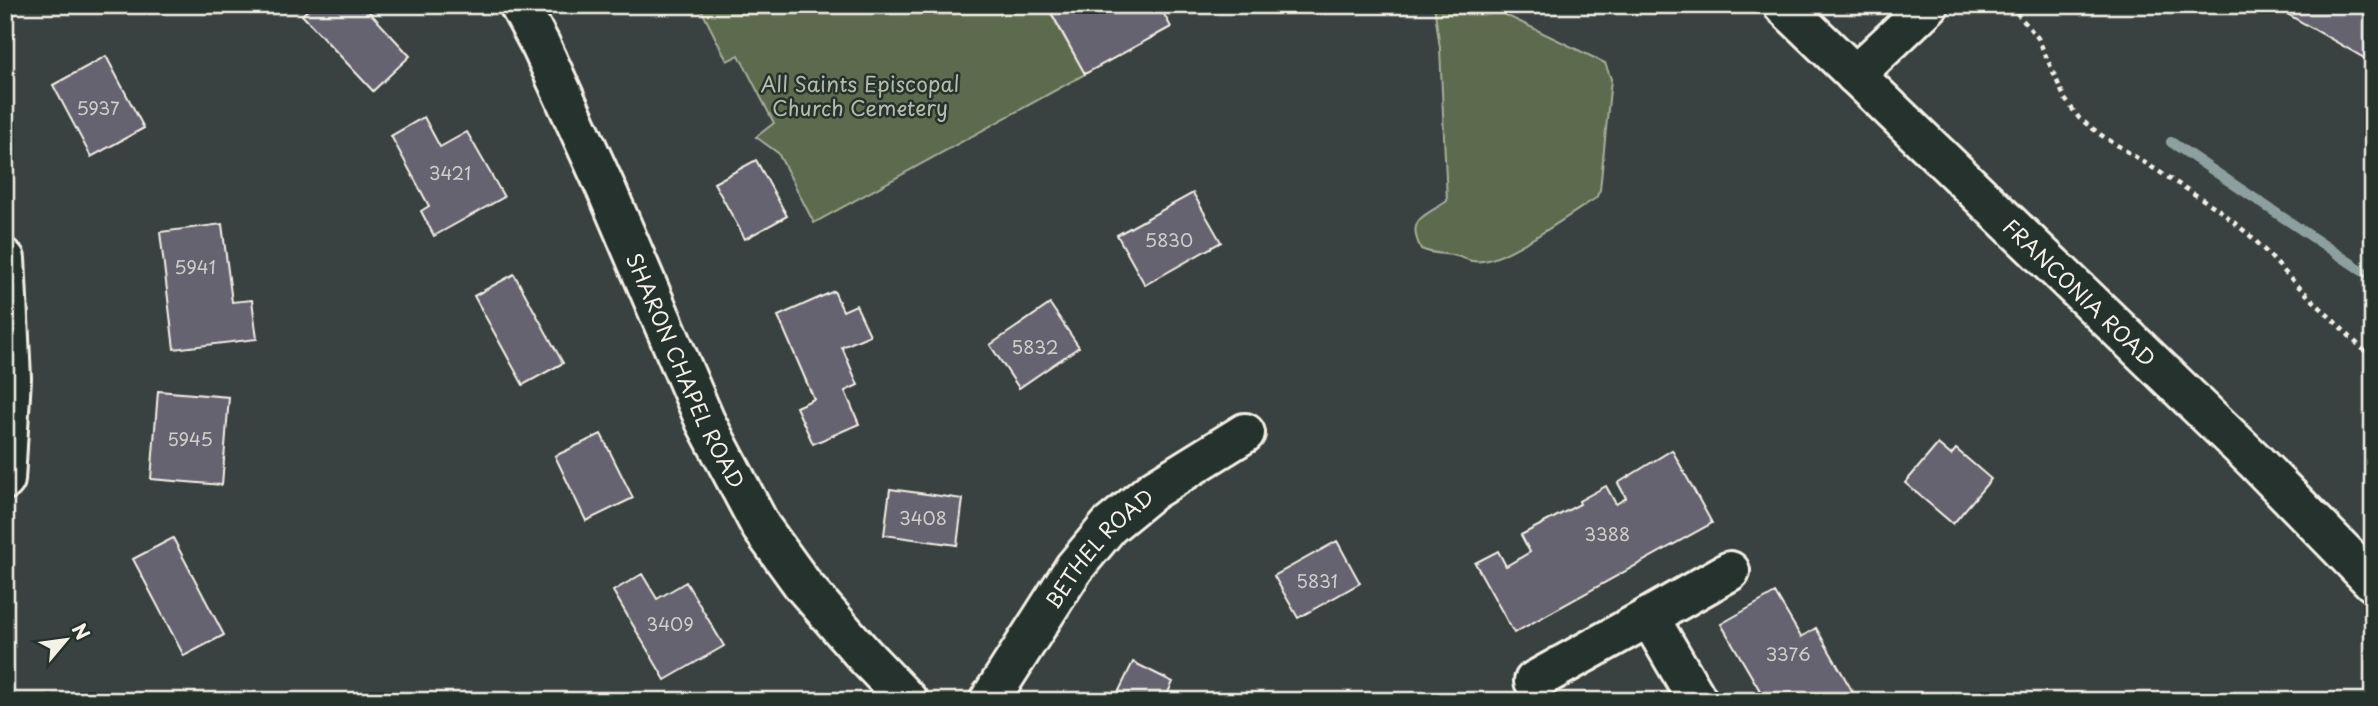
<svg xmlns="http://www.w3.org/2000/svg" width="2378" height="706" font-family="'Playpen Sans',sans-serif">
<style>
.green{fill:#5c6b4d;stroke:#a8ae9a;stroke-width:2}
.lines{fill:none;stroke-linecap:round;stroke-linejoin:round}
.stream{stroke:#8da09f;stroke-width:10}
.building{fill:#666470;stroke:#f4f1e8;stroke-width:2}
.minor-casing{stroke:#f4f1e8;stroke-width:44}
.major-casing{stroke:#f4f1e8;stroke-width:44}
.path{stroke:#f4f1e8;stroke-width:4.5;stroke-dasharray:5 5;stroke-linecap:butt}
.minor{stroke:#26332d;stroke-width:38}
.major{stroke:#26332d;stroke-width:38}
.labels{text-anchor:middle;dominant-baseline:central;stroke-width:5;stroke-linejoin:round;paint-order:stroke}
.number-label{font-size:18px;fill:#d0ceca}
.park-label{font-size:21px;fill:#b7bbaa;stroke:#26332d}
.street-label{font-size:21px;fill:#f4f1e8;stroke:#26332d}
</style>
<rect width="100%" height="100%" fill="#394241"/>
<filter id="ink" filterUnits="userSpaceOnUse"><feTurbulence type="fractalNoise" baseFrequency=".0143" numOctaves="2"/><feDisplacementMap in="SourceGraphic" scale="14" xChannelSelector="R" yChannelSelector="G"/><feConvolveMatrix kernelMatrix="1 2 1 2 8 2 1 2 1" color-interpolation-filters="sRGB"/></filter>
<g filter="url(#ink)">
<!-- green -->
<path class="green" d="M 699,5 L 1046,5 L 1085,74 L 814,223 L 778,153 L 756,137 L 774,123 L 739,55 L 727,61 Z
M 1434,5 L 1485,5 L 1605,63 L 1611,79 L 1600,190 L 1596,198 C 1571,214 1509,258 1483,261 C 1468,263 1465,257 1452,255 C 1441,253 1432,254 1421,249 C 1405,218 1426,216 1447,201 L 1440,48 Z"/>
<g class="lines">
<!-- stream -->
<path class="stream" d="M 2171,142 L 2373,278"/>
</g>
<!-- building -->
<path class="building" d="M 313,5 L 363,5 L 410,56 L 373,91 L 302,15 Z
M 1047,5 L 1159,5 L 1171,27 L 1085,74 Z
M 2278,5 L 2373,5 L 2373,63 L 2277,8 Z
M 106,56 L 144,128 L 91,157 L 53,85 Z
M 424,117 L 440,147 L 467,132 L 504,197 L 434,236 L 421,211 L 429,206 L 391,136 Z
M 756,160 L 787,216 L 745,239 L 714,183 Z
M 1193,193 L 1221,242 L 1145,285 L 1117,235 Z
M 222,224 L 232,302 L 252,300 L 257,339 L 174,349 L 160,232 Z
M 514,274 L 563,363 L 523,385 L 474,296 Z
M 834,291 L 843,311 L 856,305 L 870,335 L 842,347 L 858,385 L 845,391 L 859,424 L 813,444 L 796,407 L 814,399 L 778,316 Z
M 1050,304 L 1079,347 L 1019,388 L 990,345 Z
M 158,391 L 229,397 L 222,485 L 151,479 Z
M 601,434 L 633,498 L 586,521 L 555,456 Z
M 1938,444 L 1951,455 L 1956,449 L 1991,479 L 1953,524 L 1905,483 Z
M 1672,450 L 1712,523 L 1514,633 L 1475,563 L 1498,551 L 1506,566 L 1530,552 L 1521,535 L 1580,504 L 1579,501 L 1606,486 L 1616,504 L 1626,498 L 1618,483 Z
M 890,489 L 963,499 L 957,545 L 884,535 Z
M 173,538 L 224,635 L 184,656 L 133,559 Z
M 1337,541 L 1360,583 L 1298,618 L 1274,576 Z
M 642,574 L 657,599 L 686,582 L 724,646 L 665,680 L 613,591 Z
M 1775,593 L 1801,637 L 1816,628 L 1858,701 L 1766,701 L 1721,624 Z
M 1133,662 L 1173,682 L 1164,701 L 1114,701 Z"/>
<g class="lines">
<defs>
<g id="minor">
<path id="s1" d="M 519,5 L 541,46 L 607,191 L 705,421 L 761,527 L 803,585 L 864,655 L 908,701"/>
<path d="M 1855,75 L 1929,5"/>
<path d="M 5,259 L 11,378 L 5,480"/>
<path d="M 1534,681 L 1649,617"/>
<path id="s2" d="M 989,701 L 1074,568 L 1109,526 L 1153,490 L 1245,433"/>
<path d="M 1698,701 L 1649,617 L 1730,571"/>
</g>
<g id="major">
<path id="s3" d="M 1783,5 L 2254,460 L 2373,582"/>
</g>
</defs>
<!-- minor casing -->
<use href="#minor" class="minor-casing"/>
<!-- major casing -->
<use href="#major" class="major-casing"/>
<!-- path -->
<path class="path" d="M 2010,5 L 2038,38 L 2065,99 L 2079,118 L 2101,135 L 2218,209 L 2254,239 L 2296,284 L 2373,359"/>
<!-- minor -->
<use href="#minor" class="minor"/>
<!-- major -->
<use href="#major" class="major"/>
</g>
</g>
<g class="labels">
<!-- number labels -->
<g class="number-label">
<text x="98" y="107">5937</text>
<text x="450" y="172">3421</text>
<text x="1169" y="239">5830</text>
<text x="195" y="266">5941</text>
<text x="1035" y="346">5832</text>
<text x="190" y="438">5945</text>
<text x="923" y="517">3408</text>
<text x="1607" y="533">3388</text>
<text x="1317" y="580">5831</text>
<text x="670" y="623">3409</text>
<text x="1788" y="653">3376</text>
</g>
<!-- park labels -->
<g class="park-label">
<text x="860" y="83">All Saints Episcopal<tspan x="860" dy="24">Church Cemetery</tspan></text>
</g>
<!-- street labels -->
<g class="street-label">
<text stroke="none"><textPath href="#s3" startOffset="413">FRANCONIA ROAD</textPath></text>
<text stroke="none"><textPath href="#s1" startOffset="402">SHARON CHAPEL ROAD</textPath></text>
<text stroke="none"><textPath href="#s2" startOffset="189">BETHEL ROAD</textPath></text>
</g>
</g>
<!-- margin -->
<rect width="2378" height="706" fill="none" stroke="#26332d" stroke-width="28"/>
<rect x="14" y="14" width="2350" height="678" fill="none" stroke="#f4f1e8" stroke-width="2.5" filter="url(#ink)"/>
<!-- north arrow -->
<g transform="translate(66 640) rotate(61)" stroke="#26332d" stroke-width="5" paint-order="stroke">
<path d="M0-5L12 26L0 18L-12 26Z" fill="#f4f1e8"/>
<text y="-10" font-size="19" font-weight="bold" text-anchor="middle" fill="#f4f1e8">N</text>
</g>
</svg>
